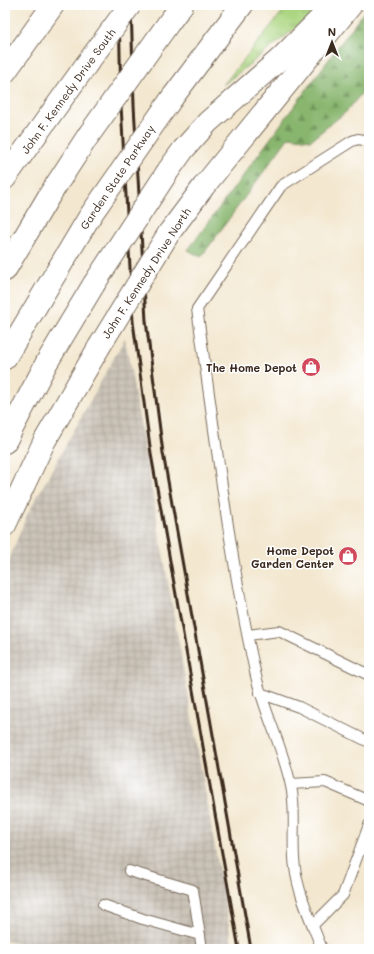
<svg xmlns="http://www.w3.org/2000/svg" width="374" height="954" font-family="Mali,sans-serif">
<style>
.industrial{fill:url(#industrial-grid)}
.grass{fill:url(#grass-tufts);stroke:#73804f}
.forest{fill:url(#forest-firs);stroke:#627046}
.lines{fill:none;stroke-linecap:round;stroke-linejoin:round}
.service-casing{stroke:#7b6c5c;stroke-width:12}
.secondary-casing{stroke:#7b6c5c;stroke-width:24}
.motorway-casing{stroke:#7b6c5c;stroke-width:24}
.service{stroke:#fff;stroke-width:10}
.secondary{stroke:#fff;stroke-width:22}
.motorway{stroke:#fff;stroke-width:22}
.rail{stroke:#3b2a1e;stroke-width:3}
.secondary-bridge-casing{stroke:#7b6c5c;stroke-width:24;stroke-linecap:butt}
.motorway-bridge-casing{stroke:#7b6c5c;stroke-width:24;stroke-linecap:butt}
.secondary-bridge{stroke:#fff;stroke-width:22}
.motorway-bridge{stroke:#fff;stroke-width:22}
.labels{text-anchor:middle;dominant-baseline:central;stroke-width:3;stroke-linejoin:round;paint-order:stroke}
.street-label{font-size:11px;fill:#3b2a1e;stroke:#fff}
.poi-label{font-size:11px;font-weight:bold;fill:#3b2a1e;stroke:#fff;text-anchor:end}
</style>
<defs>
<pattern id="industrial-grid" width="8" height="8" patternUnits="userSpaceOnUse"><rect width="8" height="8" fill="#cac3b8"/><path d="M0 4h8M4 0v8" fill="none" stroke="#aea89e"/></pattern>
<pattern id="grass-tufts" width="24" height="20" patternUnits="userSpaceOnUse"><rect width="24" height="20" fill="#abd580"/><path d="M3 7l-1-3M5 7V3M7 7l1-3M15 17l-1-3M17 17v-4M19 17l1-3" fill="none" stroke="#94b76e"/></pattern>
<pattern id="forest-firs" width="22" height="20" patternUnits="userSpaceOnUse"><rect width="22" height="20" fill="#88b66e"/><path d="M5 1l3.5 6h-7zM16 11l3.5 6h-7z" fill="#70945a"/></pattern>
</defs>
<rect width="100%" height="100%" fill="#fff"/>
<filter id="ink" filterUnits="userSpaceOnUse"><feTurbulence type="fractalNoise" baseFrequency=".025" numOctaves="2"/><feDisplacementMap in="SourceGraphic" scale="8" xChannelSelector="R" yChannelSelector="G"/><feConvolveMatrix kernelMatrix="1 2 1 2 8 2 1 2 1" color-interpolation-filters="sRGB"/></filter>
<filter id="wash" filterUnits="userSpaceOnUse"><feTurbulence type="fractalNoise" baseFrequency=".012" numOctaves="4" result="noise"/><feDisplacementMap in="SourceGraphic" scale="16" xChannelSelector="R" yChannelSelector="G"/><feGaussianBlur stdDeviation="0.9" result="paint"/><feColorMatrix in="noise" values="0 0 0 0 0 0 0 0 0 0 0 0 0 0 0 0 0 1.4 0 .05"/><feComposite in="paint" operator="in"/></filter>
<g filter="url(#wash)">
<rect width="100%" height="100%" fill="#f3e7cf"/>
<!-- industrial -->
<path class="industrial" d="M 125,338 L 233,949 L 30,949 L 5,940 L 5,569 L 27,515 Z"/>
<!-- grass -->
<path class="grass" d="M 288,5 L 322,5 L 315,13 L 223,85 Z"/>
<!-- forest -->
<path class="forest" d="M 369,5 L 369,84 L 347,111 L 311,140 L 289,137 L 201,257 L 188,250 Z"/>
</g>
<g filter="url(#ink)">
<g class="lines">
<defs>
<path id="service" d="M 248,635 L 279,631 L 369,675
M 260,693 L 299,707 L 369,742
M 291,784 L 325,782 L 369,801
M 129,871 L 193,890 L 202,949
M 103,905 L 143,919 L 200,935
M 313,925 L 343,895 L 369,825
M 322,949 C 312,923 299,896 295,868 C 291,841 297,813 291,786 C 283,748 265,714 256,676 C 229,556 215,432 197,309 L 281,186 L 352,141 L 358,139 L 369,141"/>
<path id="secondary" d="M 5,178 L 86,65
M 169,233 L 204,186 L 351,5
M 5,525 L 44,442 L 99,347"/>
<path id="motorway" d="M 170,21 L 182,5
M 5,72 L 53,5
M 172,98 L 242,5
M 168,171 L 183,150 L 208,122 L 281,58 L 334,5
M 5,270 L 49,196 L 88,136
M 5,358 L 90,216
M 5,442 L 47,362 L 94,284"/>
</defs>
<!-- service casing -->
<use href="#service" class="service-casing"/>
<!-- secondary casing -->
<use href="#secondary" class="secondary-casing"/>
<!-- motorway casing -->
<use href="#motorway" class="motorway-casing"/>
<!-- service -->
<use href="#service" class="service"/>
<!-- secondary -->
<use href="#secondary" class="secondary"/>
<!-- motorway -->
<use href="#motorway" class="motorway"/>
<!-- rail -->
<path class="rail" d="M 119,5 L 121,105 L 133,322 L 151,454 L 239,949
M 131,5 L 134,105 L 146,321 L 163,453 L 251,949"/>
<defs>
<path id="secondary-bridge" d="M 86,65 L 130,5
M 99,347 L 169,233"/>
<path id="motorway-bridge" d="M 88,136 L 170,21
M 90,216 L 172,98
M 94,284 L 168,171"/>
</defs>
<!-- secondary-bridge casing -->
<use href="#secondary-bridge" class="secondary-bridge-casing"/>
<!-- motorway-bridge casing -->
<use href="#motorway-bridge" class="motorway-bridge-casing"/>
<!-- secondary-bridge -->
<use href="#secondary-bridge" class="secondary-bridge"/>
<!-- motorway-bridge -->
<use href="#motorway-bridge" class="motorway-bridge"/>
</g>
</g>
<!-- icons -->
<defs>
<symbol id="shop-disc" viewBox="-11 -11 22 22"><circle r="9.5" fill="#d1495b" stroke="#fff"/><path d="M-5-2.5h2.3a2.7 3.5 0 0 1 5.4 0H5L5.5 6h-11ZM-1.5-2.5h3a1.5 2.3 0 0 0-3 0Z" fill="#fff"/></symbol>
</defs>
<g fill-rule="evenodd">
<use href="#shop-disc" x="300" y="356" width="22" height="22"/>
<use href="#shop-disc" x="337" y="545" width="22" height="22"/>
</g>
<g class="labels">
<!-- street labels -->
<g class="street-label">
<text transform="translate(68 91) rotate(-54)">John F. Kennedy Drive South</text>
<text transform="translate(117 177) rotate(-56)">Garden State Parkway</text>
<text transform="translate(146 273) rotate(-57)">John F. Kennedy Drive North</text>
</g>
<!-- poi labels -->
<g class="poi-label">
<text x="297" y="367">The Home Depot</text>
<text x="334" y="550">Home Depot<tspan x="334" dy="13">Garden Center</tspan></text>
</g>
</g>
<!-- margin -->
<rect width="374" height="954" fill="none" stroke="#fff" stroke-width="20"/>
<!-- north arrow -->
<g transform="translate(332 42)" stroke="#ffffff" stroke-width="3" paint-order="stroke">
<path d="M0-3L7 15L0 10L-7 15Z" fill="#3b2a1e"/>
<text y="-6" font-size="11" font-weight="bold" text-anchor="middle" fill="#3b2a1e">N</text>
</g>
</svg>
